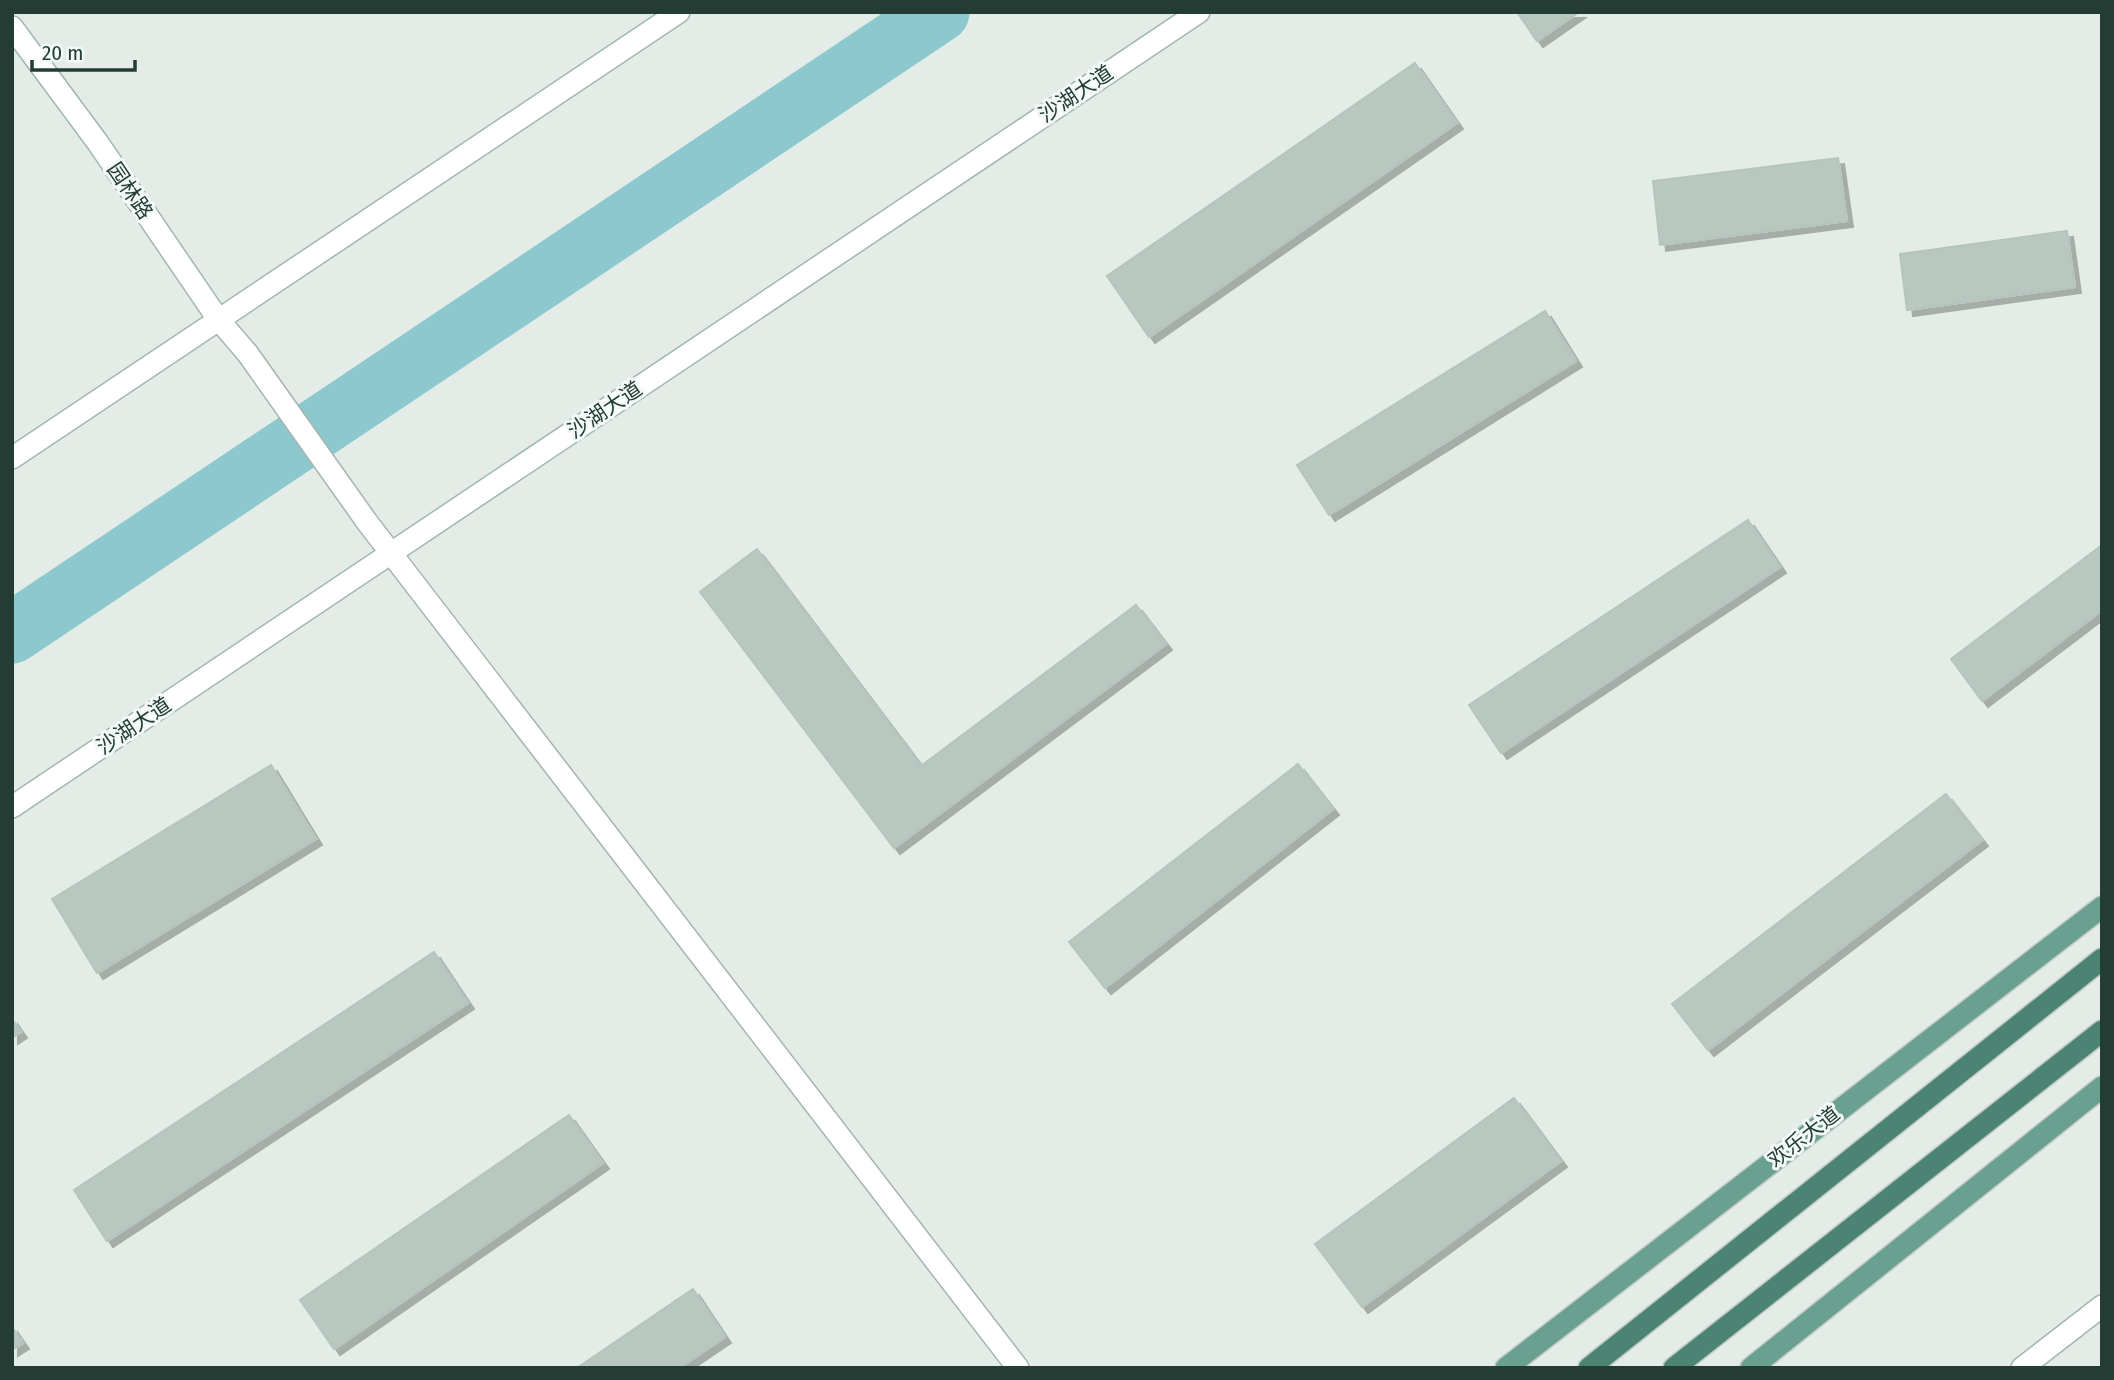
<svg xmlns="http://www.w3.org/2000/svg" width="2114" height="1380" font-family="'Fira Sans Condensed','Noto Sans SC',sans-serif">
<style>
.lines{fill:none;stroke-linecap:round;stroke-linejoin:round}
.river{stroke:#8dc8cf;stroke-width:61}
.building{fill:#b8c7c0;stroke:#b5c5be;stroke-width:2;filter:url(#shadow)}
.tertiary-casing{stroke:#a6b4ae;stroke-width:24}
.secondary-casing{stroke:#a1b7af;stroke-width:24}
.primary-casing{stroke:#c1c9c6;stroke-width:24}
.trunk-casing{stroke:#c1c9c6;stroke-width:24}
.tertiary{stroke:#fff;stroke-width:21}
.secondary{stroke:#fff;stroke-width:21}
.primary{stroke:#69a08f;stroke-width:21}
.trunk{stroke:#4c8474;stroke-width:21}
.labels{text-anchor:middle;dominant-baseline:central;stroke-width:6;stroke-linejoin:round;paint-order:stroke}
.street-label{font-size:21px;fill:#233d35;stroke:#f3f9f6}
</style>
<defs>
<filter id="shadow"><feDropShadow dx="6" dy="6" stdDeviation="0" flood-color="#0004"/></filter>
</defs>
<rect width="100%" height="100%" fill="#e3ece7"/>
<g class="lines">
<!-- river -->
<path class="river" d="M 12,633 L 939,12"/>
</g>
<!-- building -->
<path class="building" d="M 1517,12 L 1579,12 L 1537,41 Z
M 1415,63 L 1457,123 L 1149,337 L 1107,276 Z
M 1838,158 L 1847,221 L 1660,245 L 1653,181 Z
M 2067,231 L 2075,287 L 1907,310 L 1900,254 Z
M 1545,311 L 1576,361 L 1329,515 L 1297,465 Z
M 1748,520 L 1780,567 L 1501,753 L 1469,705 Z
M 2102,545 L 2102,610 L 1982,701 L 1951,659 Z
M 757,549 L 921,766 L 1136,605 L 1166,644 L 894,848 L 700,592 Z
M 1298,764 L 1333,809 L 1105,988 L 1069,942 Z
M 271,765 L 316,839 L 97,973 L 52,899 Z
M 1946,794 L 1982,840 L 1708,1050 L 1672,1004 Z
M 434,952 L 468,1003 L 107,1241 L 74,1190 Z
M 12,1019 L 21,1032 L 12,1038 Z
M 1514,1098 L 1561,1161 L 1362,1307 L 1315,1244 Z
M 569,1115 L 603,1163 L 334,1349 L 300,1300 Z
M 693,1289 L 725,1337 L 679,1368 L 577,1368 Z
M 12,1327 L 23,1343 L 12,1350 Z"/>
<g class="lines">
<defs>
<path id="tertiary" d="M 248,354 L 367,522 L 1018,1368"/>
<path id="secondary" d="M 12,27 L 98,143 L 218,319 L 248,354
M 12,458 L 679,12
M 12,807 L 1199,12
M 2022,1368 L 2102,1306"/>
<path id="primary" d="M 1506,1368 L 2102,907
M 1751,1368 L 2102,1087"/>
<path id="trunk" d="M 1589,1368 L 2102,959
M 1674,1368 L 2102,1031"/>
</defs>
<!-- tertiary casing -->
<use href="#tertiary" class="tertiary-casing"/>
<!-- secondary casing -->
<use href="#secondary" class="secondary-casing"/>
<!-- primary casing -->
<use href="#primary" class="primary-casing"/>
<!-- trunk casing -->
<use href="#trunk" class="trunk-casing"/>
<!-- tertiary -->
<use href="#tertiary" class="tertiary"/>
<!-- secondary -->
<use href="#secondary" class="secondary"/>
<!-- primary -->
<use href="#primary" class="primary"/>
<!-- trunk -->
<use href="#trunk" class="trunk"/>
</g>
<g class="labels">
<!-- street labels -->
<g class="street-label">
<text transform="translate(1076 94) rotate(-34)">沙湖大道</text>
<text transform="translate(130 191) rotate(56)">园林路</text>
<text transform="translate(605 410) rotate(-34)">沙湖大道</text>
<text transform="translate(134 726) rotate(-34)">沙湖大道</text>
<text transform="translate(1804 1137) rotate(-38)">欢乐大道</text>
</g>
</g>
<!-- border -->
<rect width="2114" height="1380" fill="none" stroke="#233d35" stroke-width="28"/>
<!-- scale -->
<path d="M32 60v10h103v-10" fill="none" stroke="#233d35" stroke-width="3.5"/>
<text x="42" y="60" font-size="21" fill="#233d35" stroke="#f3f9f6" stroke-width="5" paint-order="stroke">20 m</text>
</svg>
